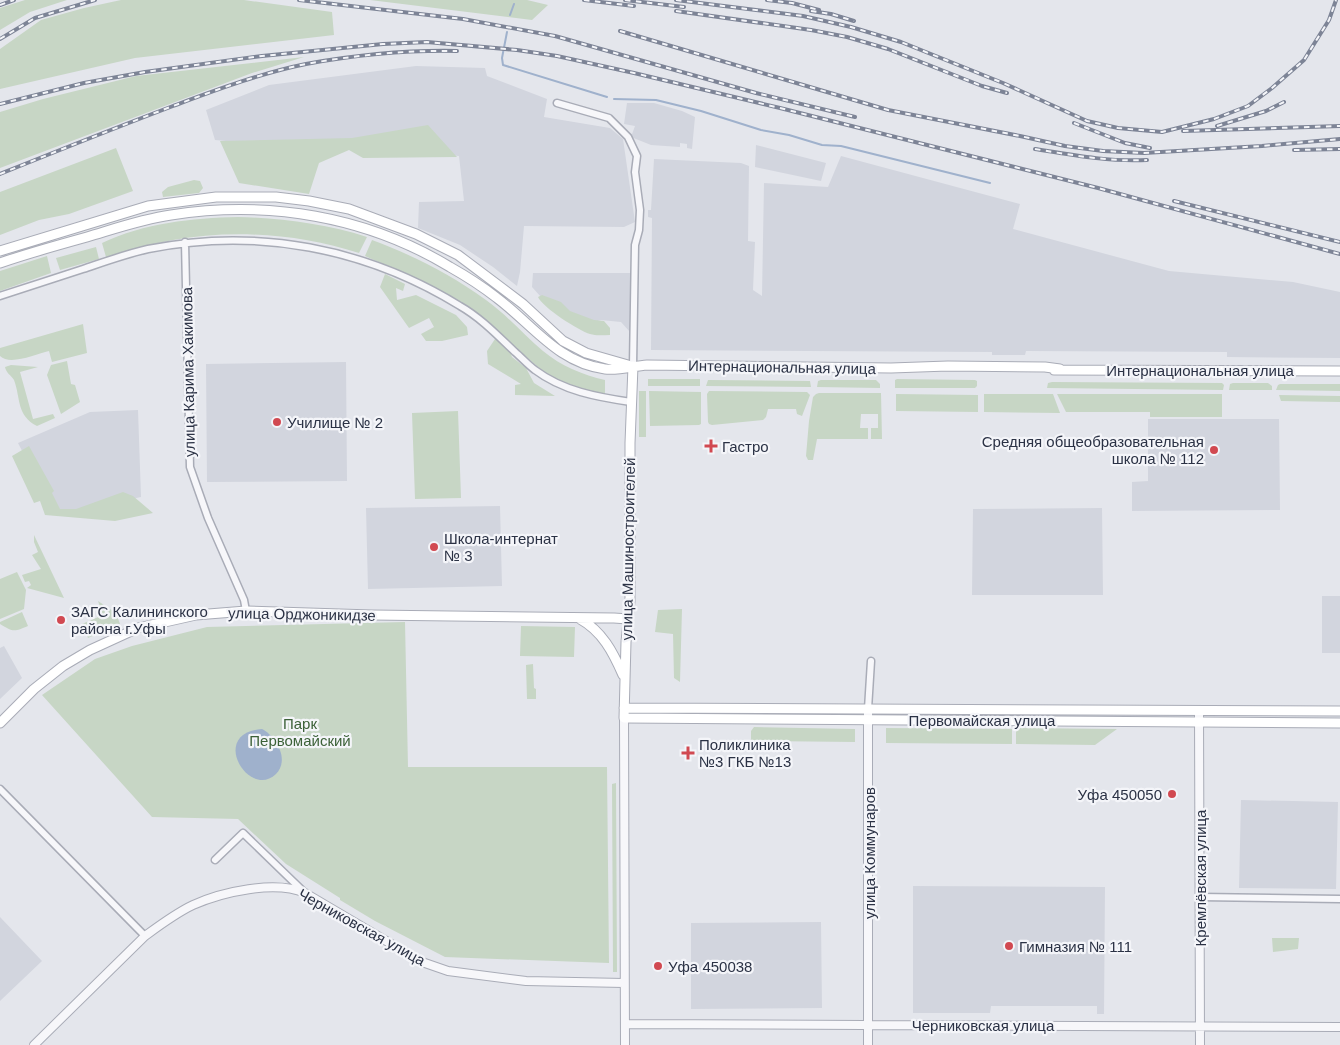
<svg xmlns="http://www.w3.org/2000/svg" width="1340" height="1045" font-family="Arial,sans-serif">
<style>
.built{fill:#d2d5de}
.green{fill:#c7d6c5}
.water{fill:#9fb1cc}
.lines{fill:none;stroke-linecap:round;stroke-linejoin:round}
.stream{stroke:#9fb1cc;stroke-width:2}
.minor-casing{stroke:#a9acb7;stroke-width:9}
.tertiary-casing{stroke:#a9acb7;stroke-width:10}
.secondary-casing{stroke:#a9acb7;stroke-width:11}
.minor{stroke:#f7f7fa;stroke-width:6}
.tertiary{stroke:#f7f7fa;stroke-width:8}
.secondary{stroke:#fff;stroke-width:9}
.rail-casing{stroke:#7d8496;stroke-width:4}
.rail{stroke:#f4f5f9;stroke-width:2;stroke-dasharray:5.5;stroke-linecap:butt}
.poi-dot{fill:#d14951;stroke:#f4f5f9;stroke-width:2}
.labels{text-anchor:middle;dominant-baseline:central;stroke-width:4.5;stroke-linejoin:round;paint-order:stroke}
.street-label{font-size:15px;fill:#2b3245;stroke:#f4f5f9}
.poi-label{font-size:15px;fill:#2b3245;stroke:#f4f5f9;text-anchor:start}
.park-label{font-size:15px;fill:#3c6138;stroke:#f4f5f9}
</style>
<rect width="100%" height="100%" fill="#e4e6ec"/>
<!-- built -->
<path class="built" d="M 416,66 L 485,68 L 487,76 L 547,99 L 544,117 L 610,128 L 623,139 L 635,222 L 624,227 L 524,226 L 520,272 L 517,286 L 493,267 L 460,245 L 418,228 L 419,202 L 464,201 L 459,156 L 345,145 L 332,151 L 215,140 L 206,110 L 269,85 Z
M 627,103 L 654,103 L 682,111 L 695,117 L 692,149 L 687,148 L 687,144 L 680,143 L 680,147 L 651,145 L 631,137 L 635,126 L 624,124 Z
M 756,145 L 826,163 L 821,181 L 755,167 Z
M 841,156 L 1020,204 L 1013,229 L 1169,271 L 1293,282 L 1340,292 L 1340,358 L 1227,357 L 1227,352 L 1026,351 L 1025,355 L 992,355 L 992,352 L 651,350 L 652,218 L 648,217 L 648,210 L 651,210 L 654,159 L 741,163 L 749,166 L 748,241 L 755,242 L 753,290 L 762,296 L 764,183 L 828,187 Z
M 533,273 L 631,273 L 630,332 L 621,322 L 601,320 L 594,322 L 567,312 L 541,297 L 532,287 Z
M 346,362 L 347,481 L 207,482 L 206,364 Z
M 138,410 L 141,497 L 55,515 L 18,443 L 90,412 Z
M 1148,419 L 1279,419 L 1280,510 L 1132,511 L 1132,482 L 1148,481 Z
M 500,506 L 502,586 L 368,589 L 366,508 Z
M 1102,508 L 1103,595 L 972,595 L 973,509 Z
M 1322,596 L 1340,596 L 1340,653 L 1322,653 Z
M 4,646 L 22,678 L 0,699 L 0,648 Z
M 1241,800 L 1338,802 L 1336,889 L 1239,888 Z
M 913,886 L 1105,887 L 1104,1014 L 1097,1014 L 1097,1006 L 991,1006 L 990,1013 L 913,1013 Z
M 0,917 L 42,961 L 0,1001 Z
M 821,922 L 822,1008 L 691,1009 L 691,923 Z"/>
<!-- green -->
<path class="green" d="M 25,0 L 67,0 L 30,12 L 0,30 L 0,8 Z
M 121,0 L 244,0 L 332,12 L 334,35 L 135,58 L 0,89 L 0,49 L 41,20 L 84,8 Z
M 370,0 L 527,0 L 548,5 L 532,20 Z
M 304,57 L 252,73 L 0,168 L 0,112 L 43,99 L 136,76 Z
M 428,125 L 457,157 L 363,158 L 349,150 L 319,163 L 309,194 L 239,183 L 220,141 L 352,138 Z
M 116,148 L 133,191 L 69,214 L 39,220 L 0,235 L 0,192 Z
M 194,180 L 200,181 L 203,188 L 199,193 L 163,197 L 162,192 L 168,187 Z
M 238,217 C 281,218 326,224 367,237 L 359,253 C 300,234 234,229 173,240 C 150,244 128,251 106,257 L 102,243 C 144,223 192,218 238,217 Z
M 372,240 C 414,256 449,273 486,300 C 507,315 524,335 543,351 C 561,366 583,375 605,380 L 605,395 L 579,390 L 550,377 L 461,303 L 423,282 L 365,256 Z
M 96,247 L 99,259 L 60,270 L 56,258 Z
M 47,256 L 51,273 L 0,291 L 0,271 Z
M 385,274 L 405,284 L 403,291 L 396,288 L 397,300 L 416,295 L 456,315 L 467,327 L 468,335 L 442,341 L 426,341 L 421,334 L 434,327 L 429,318 L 409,328 L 380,287 Z
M 542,295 L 561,302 L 570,311 L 594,320 L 604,321 L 610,328 L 610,335 C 603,335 596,336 590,334 C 579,331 542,307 538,297 Z
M 83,324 L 87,353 L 52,362 L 49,351 C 36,354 10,366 0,356 L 0,348 Z
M 495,339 L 502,342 L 510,351 L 512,357 L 526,368 L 534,383 L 555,396 L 515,395 L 515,385 L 521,384 L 488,364 L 487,351 Z
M 67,361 L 71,384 L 75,385 L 80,402 L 61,414 L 47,375 L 51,365 Z
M 11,365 L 38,367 L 20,372 L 33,419 L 53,414 L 55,418 L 37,426 C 16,415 21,399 14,380 C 11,375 6,373 5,367 Z
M 648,379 L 700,379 L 700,386 L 648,386 Z
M 897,379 L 975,380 L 977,381 L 977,386 L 975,388 L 895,388 L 895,380 Z
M 708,380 L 810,381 L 811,387 L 706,386 Z
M 821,380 L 876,380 L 880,384 L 880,388 L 817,387 L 818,381 Z
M 1052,382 L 1222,383 L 1224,385 L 1223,390 L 1047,388 L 1048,383 Z
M 1233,383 L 1268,383 L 1272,386 L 1272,390 L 1229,390 L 1230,384 Z
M 1280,384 L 1340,384 L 1340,391 L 1276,390 L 1278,385 Z
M 639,391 L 646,391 L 646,437 L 639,437 Z
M 649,391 L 701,392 L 701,424 L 699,425 L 650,426 Z
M 709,391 L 807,392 L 810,395 L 802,416 L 797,414 L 796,409 L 768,409 L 766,417 L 763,420 L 712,425 L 709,424 L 708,422 L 707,394 Z
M 819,393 L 881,393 L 882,439 L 871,439 L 871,428 L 878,428 L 878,414 L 861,414 L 860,428 L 868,428 L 868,439 L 817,439 L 813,460 L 808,460 L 806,456 L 809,421 L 813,397 L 816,394 Z
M 896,394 L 978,395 L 978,412 L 896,411 Z
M 984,394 L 1053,394 L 1060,413 L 984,412 Z
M 1057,394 L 1222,394 L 1222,417 L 1150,417 L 1150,412 L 1066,412 Z
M 1279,395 L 1340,396 L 1340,402 L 1281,401 Z
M 458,411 L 461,498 L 415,499 L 412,413 Z
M 29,446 L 54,491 L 52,493 L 60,509 L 76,509 L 123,492 L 133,496 L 153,513 L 115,521 L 45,515 L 40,501 L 34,503 L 12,456 Z
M 34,535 L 64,598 L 27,588 L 31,585 L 29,581 L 25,582 L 22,575 L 41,569 L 32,555 L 38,552 L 34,542 Z
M 17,572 L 26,590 L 24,609 L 0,619 L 0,579 Z
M 98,601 L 116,613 L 120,624 L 88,638 L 82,624 L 103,615 Z
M 682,609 L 680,682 L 674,678 L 673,634 L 655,632 L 658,610 Z
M 22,612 L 28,626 C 14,632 13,632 0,624 L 0,622 Z
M 405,622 L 408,767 L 607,767 L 609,963 L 445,957 L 375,921 L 340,900 L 340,898 L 286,864 L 238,819 L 152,817 L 42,695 L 95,659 L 132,646 L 207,627 Z
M 521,626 L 575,627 L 574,657 L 520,656 Z
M 533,664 L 534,688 L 536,689 L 536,699 L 527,699 L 526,665 Z
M 754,727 L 855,729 L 855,742 L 751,741 L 751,731 Z
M 886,728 L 1012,729 L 1012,744 L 886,743 Z
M 1016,728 L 1117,729 L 1095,745 L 1016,744 Z
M 616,783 L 617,972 L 613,972 L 612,784 Z
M 1272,938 L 1299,938 L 1298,949 L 1273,952 Z"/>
<!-- water -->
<path class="water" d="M 262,729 C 276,736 290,760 276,774 C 249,800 208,733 262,729 Z"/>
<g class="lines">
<!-- stream -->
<path class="stream" d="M 510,15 L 514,4
M 507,32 L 502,58 L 503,65 L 607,97
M 614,99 L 656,100 L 701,111 L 761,130 L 789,135 L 822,145 L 841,146 L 990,183"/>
<defs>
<path id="minor" d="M 557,103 L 609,118 L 628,137 L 637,156 L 635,172 L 640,210 L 639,230 L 635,245 L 633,366
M 185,242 L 190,467 L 208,518 L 244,600 L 246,611
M 0,296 C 28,287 55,278 83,269 C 104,262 126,254 148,249 C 257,227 366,248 460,306 C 481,318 498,336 515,352 C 522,358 528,365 535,370 C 563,391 597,397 631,402
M 868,709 L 871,661
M 0,789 L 145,936
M 215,860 L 243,833 L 304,892
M 1200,897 L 1340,899"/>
<path id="tertiary" d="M 1199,710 L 1200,1045
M 624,718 L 625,1045
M 625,1024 L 1340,1027
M 34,1045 L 145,936 C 160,925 176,913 193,905 C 222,892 275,880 305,893 L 422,962 L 448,971 L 526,981 L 624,983
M 868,1045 L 868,709"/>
<path id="secondary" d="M 0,251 L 148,206 L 216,197 L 276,197 L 309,201 L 349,209 L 416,234 L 458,255 L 523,304 L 563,341 L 586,353 L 628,365
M 0,263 C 29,253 58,245 87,237 C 114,229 142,219 171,215 C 268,200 366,216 450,267 C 466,276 483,287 497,298 C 533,325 558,363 605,369 C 617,371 634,366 647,365 L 891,368 L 948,366 L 1045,367 L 1060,369
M 633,366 L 630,443 L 630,601 L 626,642 L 624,718 L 1340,723
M 1054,370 L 1340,371
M 580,619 C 602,631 613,652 623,675
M 624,708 L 1340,711
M 0,723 L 34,689 L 63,666 L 90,650 L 138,628 L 196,615 L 246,611 L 372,615 L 614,618 L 628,619"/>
</defs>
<!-- minor casing -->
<use href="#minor" class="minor-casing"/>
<!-- tertiary casing -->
<use href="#tertiary" class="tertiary-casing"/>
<!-- secondary casing -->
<use href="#secondary" class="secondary-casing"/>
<!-- minor -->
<use href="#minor" class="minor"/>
<!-- tertiary -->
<use href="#tertiary" class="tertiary"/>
<!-- secondary -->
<use href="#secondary" class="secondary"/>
<defs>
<path id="rail" d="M 299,0 L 463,19 L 555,36 L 756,93 L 855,117
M 584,0 L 634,6
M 625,0 L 684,7
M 676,0 L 803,16 L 851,27 L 901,42 L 1003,83 L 1087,121 L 1118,128 L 1162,132 L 1214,119 L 1248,106 L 1272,88 L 1304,60 L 1329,20 L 1336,0
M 767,0 L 792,3 L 819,10
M 0,5 L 14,0
M 676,11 L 811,30 L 847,37 L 888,49 L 982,86 L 1007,93
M 811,11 L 831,14 L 854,21
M 620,31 L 888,110 L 1020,136 L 1065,146 L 1103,151 L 1144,153 L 1262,146 L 1340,139
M 0,39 L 35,18 L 95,0
M 0,104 L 84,83 L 145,72 L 262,56 L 383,44 L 427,42 L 517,50 L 557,56 L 634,73 L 780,108 L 1098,188 L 1340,254
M 1074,123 L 1125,143 L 1150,148
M 1217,126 L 1266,111 L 1284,102
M 1183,131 L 1340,126
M 1035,149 C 1072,155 1109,162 1147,160
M 1294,150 L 1340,149
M 0,174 C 57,151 115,128 173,106 C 216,90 261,73 306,64 C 356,55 407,50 457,51
M 1174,201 L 1340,242"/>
</defs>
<!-- rail casing -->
<use href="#rail" class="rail-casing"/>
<!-- rail -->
<use href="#rail" class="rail"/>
</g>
<!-- markers -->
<g class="poi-dot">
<circle cx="277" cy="422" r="5"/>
<path d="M708.5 438.5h5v5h5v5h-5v5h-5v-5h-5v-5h5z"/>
<circle cx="1214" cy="450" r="5"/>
<circle cx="434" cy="547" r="5"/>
<circle cx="61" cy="620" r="5"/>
<path d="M685.5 745.5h5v5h5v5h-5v5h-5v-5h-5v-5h5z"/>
<circle cx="1172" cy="794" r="5"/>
<circle cx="1009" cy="946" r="5"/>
<circle cx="658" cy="966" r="5"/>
</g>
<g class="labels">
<!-- street labels -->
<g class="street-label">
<text transform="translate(782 367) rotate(1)">Интернациональная улица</text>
<text x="1200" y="370">Интернациональная улица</text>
<text transform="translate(188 372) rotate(-91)">улица Карима Хакимова</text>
<text transform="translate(628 549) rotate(-89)">улица Машиностроителей</text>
<text transform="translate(302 614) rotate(1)">улица Орджоникидзе</text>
<text x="982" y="720">Первомайская улица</text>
<text transform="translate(869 853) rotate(-90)">улица Коммунаров</text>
<text transform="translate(1200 878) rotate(-90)">Кремлёвская улица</text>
<text transform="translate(362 927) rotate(29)">Черниковская улица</text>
<text x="983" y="1025">Черниковская улица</text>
</g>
<!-- poi labels -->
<g class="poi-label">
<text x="287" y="422">Училище № 2</text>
<text x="1204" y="441" text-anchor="end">Средняя общеобразовательная<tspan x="1204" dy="17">школа № 112</tspan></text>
<text x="722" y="446">Гастро</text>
<text x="444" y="538">Школа-интернат<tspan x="444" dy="17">№ 3</tspan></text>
<text x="71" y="611">ЗАГС Калининского<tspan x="71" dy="17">района г.Уфы</tspan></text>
<text x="699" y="744">Поликлиника<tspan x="699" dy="17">№3 ГКБ №13</tspan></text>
<text x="1162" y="794" text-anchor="end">Уфа 450050</text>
<text x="1019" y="946">Гимназия № 111</text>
<text x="668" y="966">Уфа 450038</text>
</g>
<!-- park labels -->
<g class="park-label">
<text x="300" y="723">Парк<tspan x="300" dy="17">Первомайский</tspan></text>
</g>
</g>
</svg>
